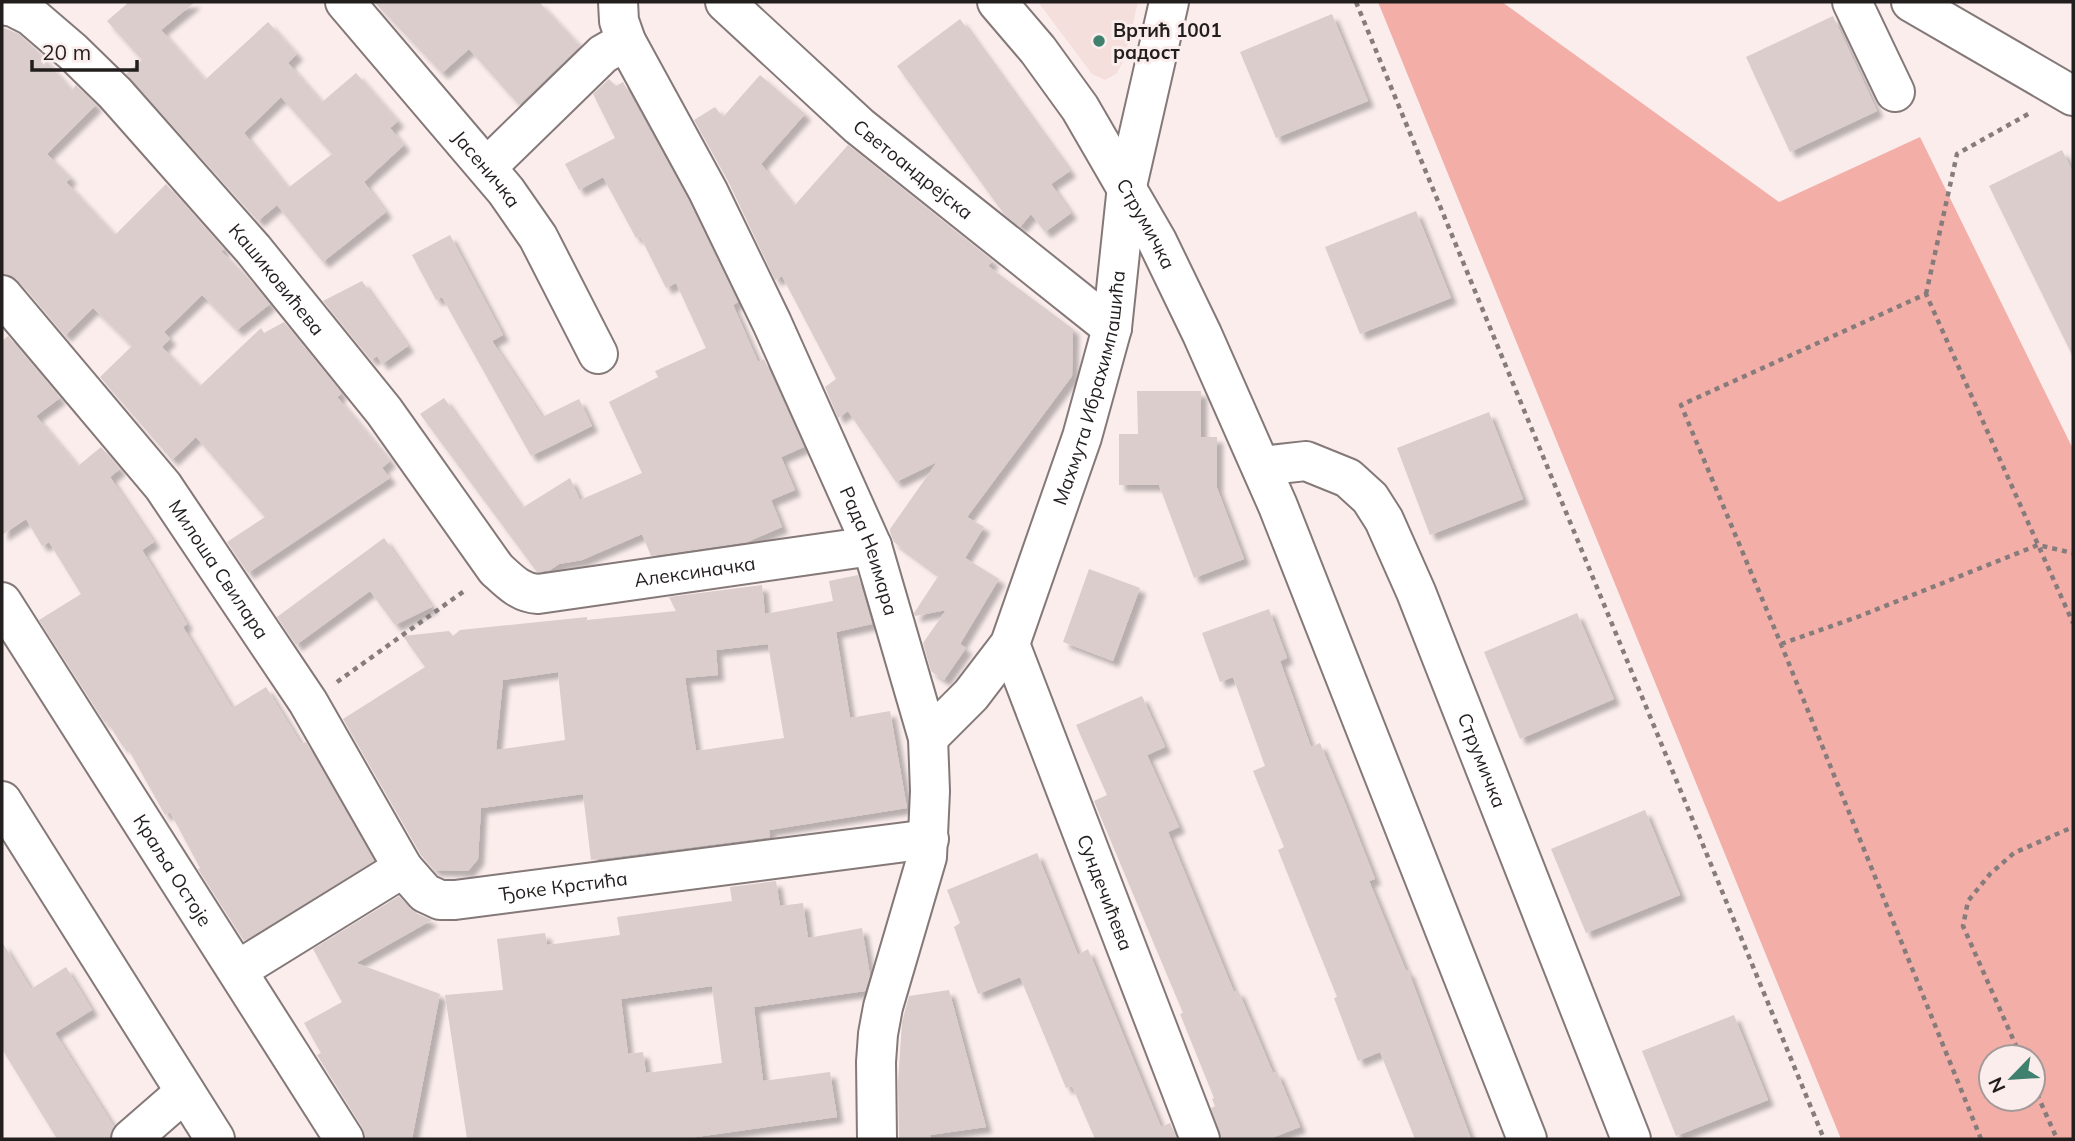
<svg xmlns="http://www.w3.org/2000/svg" width="2075" height="1141" font-family="Mulish,sans-serif">
<style>
.built{fill:#f5dfdd}
.green{fill:#f3aea8;fill-rule:evenodd}
.building{fill:#dacdcc;fill-rule:evenodd;filter:url(#shadow)}
.lines{fill:none;stroke-linecap:round;stroke-linejoin:round}
.minor-casing{stroke:#847978;stroke-width:42}
.path{stroke:#857c7b;stroke-width:4.5;stroke-dasharray:5 5;stroke-linecap:butt}
.minor{stroke:#fff;stroke-width:38}
.poi-dot{fill:#3f806f;stroke:#faedec;stroke-width:2.5}
.labels{text-anchor:middle;dominant-baseline:central;stroke-width:6;stroke-linejoin:round;paint-order:stroke}
.poi-label{font-size:19px;font-weight:bold;fill:#221e1d;stroke:#faedec;text-anchor:start}
.street-label{font-size:19px;fill:#221e1d;stroke:#faedec}
</style>
<defs>
<filter id="shadow"><feDropShadow dx="6" dy="6" stdDeviation="2" flood-color="#0004"/></filter>
</defs>
<rect width="100%" height="100%" fill="#faedec"/>
<!-- built -->
<path class="built" d="M 1038,2 L 1138,2 L 1124,60 L 1116,74 L 1105,80 L 1092,74 Z"/>
<!-- green -->
<path class="green" d="M 1378,2 L 1502,2 L 1779,202 L 1920,137 L 2073,449 L 2073,1139 L 1841,1139 ZM 1991,1057 L 2033,1057 L 2033,1099 L 1991,1099 Z"/>
<!-- building -->
<path class="building" d="M 129,2 L 195,2 L 161,30 L 205,80 L 268,22 L 297,54 L 288,63 L 322,102 L 356,73 L 398,121 L 390,128 L 404,145 L 364,182 L 386,212 L 323,262 L 277,205 L 258,221 L 126,74 L 142,60 L 107,21 ZM 281,97 L 332,154 L 288,188 L 244,133 Z
M 374,2 L 539,2 L 580,46 L 519,105 L 469,49 L 442,73 Z
M 1332,14 L 1368,101 L 1276,138 L 1240,52 Z
M 1833,16 L 1877,111 L 1790,152 L 1746,57 Z
M 960,19 L 1070,171 L 1051,184 L 1071,213 L 1045,232 L 1031,214 L 1020,227 L 1004,214 L 897,66 Z
M 2,27 L 19,34 L 34,48 L 72,90 L 76,85 L 96,105 L 47,154 L 71,178 L 66,182 L 115,235 L 166,184 L 224,249 L 221,251 L 249,279 L 270,304 L 237,330 L 202,295 L 164,332 L 170,339 L 162,347 L 200,386 L 261,328 L 264,333 L 284,322 L 336,386 L 341,394 L 337,397 L 390,461 L 382,468 L 390,478 L 248,573 L 227,542 L 265,517 L 196,437 L 172,460 L 100,377 L 132,346 L 93,308 L 65,336 L 19,281 L 10,275 L 2,274 Z
M 760,75 L 805,114 L 761,164 L 794,206 L 848,145 L 993,261 L 988,266 L 1073,329 L 1072,376 L 967,517 L 984,527 L 965,558 L 999,579 L 960,644 L 966,648 L 944,680 L 931,671 L 923,643 L 946,610 L 915,616 L 914,613 L 939,575 L 894,542 L 890,532 L 890,529 L 937,462 L 896,482 L 848,411 L 838,418 L 825,387 L 836,379 L 782,276 L 775,280 L 728,181 L 694,120 L 715,107 L 723,117 Z
M 609,79 L 616,86 L 623,82 L 689,201 L 738,302 L 733,305 L 758,362 L 764,359 L 804,447 L 781,457 L 795,490 L 771,500 L 782,527 L 747,542 L 651,556 L 642,534 L 582,560 L 559,564 L 550,570 L 537,572 L 420,414 L 444,398 L 522,508 L 570,478 L 580,500 L 642,473 L 609,402 L 658,377 L 655,371 L 706,348 L 676,283 L 666,288 L 640,236 L 636,238 L 603,177 L 579,190 L 565,164 L 615,138 L 593,94 Z
M 2062,150 L 2073,172 L 2073,357 L 1989,186 Z
M 1416,211 L 1451,298 L 1360,334 L 1325,247 Z
M 450,235 L 503,335 L 492,341 L 542,417 L 579,399 L 592,426 L 531,456 L 442,297 L 436,300 L 412,255 Z
M 362,281 L 408,346 L 382,364 L 377,356 L 371,360 L 323,301 Z
M 8,336 L 60,398 L 36,416 L 78,466 L 101,447 L 120,469 L 110,477 L 154,542 L 142,550 L 187,624 L 183,627 L 232,708 L 266,687 L 301,744 L 306,742 L 374,861 L 244,941 L 198,869 L 200,868 L 170,812 L 165,815 L 126,745 L 123,747 L 107,721 L 105,723 L 39,620 L 81,594 L 49,542 L 42,546 L 26,519 L 2,535 L 2,341 Z
M 1137,391 L 1201,391 L 1201,437 L 1217,437 L 1217,488 L 1244,559 L 1194,578 L 1159,485 L 1119,485 L 1119,434 L 1138,434 Z
M 1489,412 L 1523,499 L 1430,535 L 1397,448 Z
M 384,538 L 432,607 L 395,625 L 370,591 L 296,645 L 277,617 Z
M 1089,569 L 1140,588 L 1113,661 L 1063,642 Z
M 858,575 L 872,624 L 836,632 L 850,718 L 890,711 L 907,808 L 769,830 L 770,837 L 591,860 L 583,794 L 481,808 L 478,859 L 468,871 L 434,870 L 421,855 L 343,719 L 425,667 L 403,636 L 449,631 L 453,636 L 460,630 L 587,617 L 587,620 L 676,611 L 669,597 L 762,585 L 765,614 L 833,601 L 829,581 ZM 768,644 L 784,738 L 696,751 L 685,678 L 718,675 L 716,650 ZM 558,672 L 565,740 L 496,750 L 503,680 Z
M 1269,609 L 1287,658 L 1280,661 L 1311,747 L 1320,743 L 1347,808 L 1375,879 L 1369,881 L 1406,971 L 1408,970 L 1471,1139 L 1415,1139 L 1380,1052 L 1358,1061 L 1334,998 L 1337,997 L 1278,850 L 1284,847 L 1253,771 L 1265,766 L 1233,677 L 1220,682 L 1202,633 Z
M 1577,613 L 1614,699 L 1520,739 L 1484,652 Z
M 1142,696 L 1165,747 L 1147,755 L 1179,827 L 1168,832 L 1234,992 L 1238,990 L 1273,1073 L 1277,1072 L 1300,1127 L 1269,1139 L 1221,1139 L 1211,1108 L 1215,1106 L 1212,1099 L 1214,1098 L 1180,1014 L 1183,1013 L 1094,801 L 1107,795 L 1076,725 Z
M 1645,810 L 1680,895 L 1586,933 L 1551,849 Z
M 1037,853 L 1078,955 L 1088,949 L 1161,1127 L 1170,1123 L 1177,1139 L 1095,1139 L 1072,1086 L 1066,1088 L 1020,977 L 978,994 L 954,927 L 960,923 L 947,890 Z
M 776,881 L 780,906 L 803,903 L 808,938 L 862,928 L 870,975 L 865,991 L 754,1007 L 763,1081 L 830,1072 L 837,1117 L 682,1139 L 467,1139 L 445,995 L 503,990 L 497,939 L 545,933 L 547,945 L 620,935 L 617,917 L 732,901 L 730,887 ZM 712,986 L 722,1063 L 646,1073 L 643,1052 L 628,1054 L 621,999 Z
M 399,896 L 415,913 L 432,920 L 356,963 L 440,994 L 412,1139 L 366,1139 L 362,1127 L 317,1055 L 321,1053 L 304,1023 L 342,1002 L 313,949 Z
M 2,942 L 31,989 L 66,967 L 92,1010 L 55,1033 L 114,1127 L 110,1139 L 57,1139 L 2,1049 Z
M 949,990 L 986,1127 L 930,1135 L 931,1139 L 899,1139 L 898,1082 L 902,1022 L 909,996 Z
M 1734,1015 L 1768,1100 L 1676,1136 L 1642,1051 Z"/>
<g class="lines">
<defs>
<g id="minor">
<path id="s1" d="M 345,2 L 506,191 L 538,237 L 598,354"/>
<path id="s2" d="M 618,2 L 619,21 L 626,41 L 708,191 L 772,323 L 872,546 L 928,738 L 930,791 L 927,857 L 883,1007 L 878,1034 L 876,1062 L 877,1139"/>
<path id="s3" d="M 725,2 L 859,126 L 1112,328"/>
<path id="s4" d="M 997,2 L 1038,50 L 1080,108 L 1157,241 L 1202,334 L 1278,506 L 1527,1139"/>
<path d="M 1852,2 L 1895,92"/>
<path d="M 1911,2 L 2073,96"/>
<path id="s5" d="M 2,5 L 13,7 L 31,16 L 73,52 L 115,93 L 253,249 L 384,411 L 496,569 C 509,581 520,593 538,594 L 872,546"/>
<path d="M 487,167 L 603,54 L 626,41"/>
<path id="s6" d="M 2,295 L 163,486 L 308,702 L 403,868 L 425,893 L 440,900 L 455,900 L 929,839"/>
<path id="s7" d="M 1261,466 L 1306,461 L 1348,478 L 1370,498 L 1384,520 L 1416,592 L 1631,1139"/>
<path id="s8" d="M 2,602 L 344,1139"/>
<path id="s9" d="M 1010,644 L 1200,1139"/>
<path id="s10" d="M 928,738 L 971,695 L 1010,644 L 1082,437 L 1112,328 L 1127,186 L 1169,2"/>
<path d="M 2,801 L 215,1139"/>
<path d="M 238,970 L 403,868"/>
<path d="M 131,1139 L 185,1092"/>
</g>
</defs>
<!-- minor casing -->
<use href="#minor" class="minor-casing"/>
<!-- path -->
<path class="path" d="M 1356,2 L 1824,1139
M 1926,294 L 1957,154 L 2030,113
M 1781,644 L 1860,616 L 2038,545 L 2073,553
M 337,682 L 467,589
M 2021,1057 L 1963,926 L 1968,901 L 1990,874 L 2014,853 L 2073,827
M 2033,1085 L 2057,1139
M 1981,1139 L 1781,644 L 1681,405 L 1926,294 L 2073,623"/>
<!-- minor -->
<use href="#minor" class="minor"/>
</g>
<!-- markers -->
<circle class="poi-dot" cx="1099" cy="41" r="7"/>
<g class="labels">
<!-- poi labels -->
<g class="poi-label">
<text x="1113" y="30">Вртић 1001<tspan x="1113" dy="22">радост</tspan></text>
</g>
<!-- street labels -->
<g class="street-label">
<text stroke="none"><textPath href="#s1" startOffset="219">Јасеничка</textPath></text>
<text stroke="none"><textPath href="#s3" startOffset="252">Светоандрејска</textPath></text>
<text stroke="none"><textPath href="#s4" startOffset="268">Струмичка</textPath></text>
<text stroke="none"><textPath href="#s5" startOffset="392">Кашиковићева</textPath></text>
<text stroke="none"><textPath href="#s10" startOffset="394">Махмута Ибрахимпашића</textPath></text>
<text stroke="none"><textPath href="#s2" startOffset="606">Рада Неимара</textPath></text>
<text stroke="none"><textPath href="#s6" startOffset="350">Милоша Свилара</textPath></text>
<text stroke="none"><textPath href="#s5" startOffset="964">Алексиначка</textPath></text>
<text stroke="none"><textPath href="#s7" startOffset="406">Струмичка</textPath></text>
<text stroke="none"><textPath href="#s8" startOffset="318">Краља Остоје</textPath></text>
<text stroke="none"><textPath href="#s6" startOffset="875">Ђоке Крстића</textPath></text>
<text stroke="none"><textPath href="#s9" startOffset="266">Сундечићева</textPath></text>
</g>
</g>
<!-- border -->
<rect width="2075" height="1141" fill="none" stroke="#221e1d" stroke-width="7"/>
<!-- north arrow -->
<g transform="translate(2012 1078) rotate(245)"><circle r="33" fill="#faedec" stroke="#a49a99" stroke-width="2"/>
<path d="M0-5L12 26L0 18L-12 26Z" fill="#3f806f"/>
<text y="-10" font-size="19" font-weight="bold" text-anchor="middle" fill="#221e1d">N</text>
</g>
<!-- scale -->
<path d="M32 60v10h105v-10" fill="none" stroke="#221e1d" stroke-width="3.5"/>
<text x="42" y="60" font-size="21" fill="#221e1d" stroke="#faedec" stroke-width="5" paint-order="stroke">20 m</text>
</svg>
